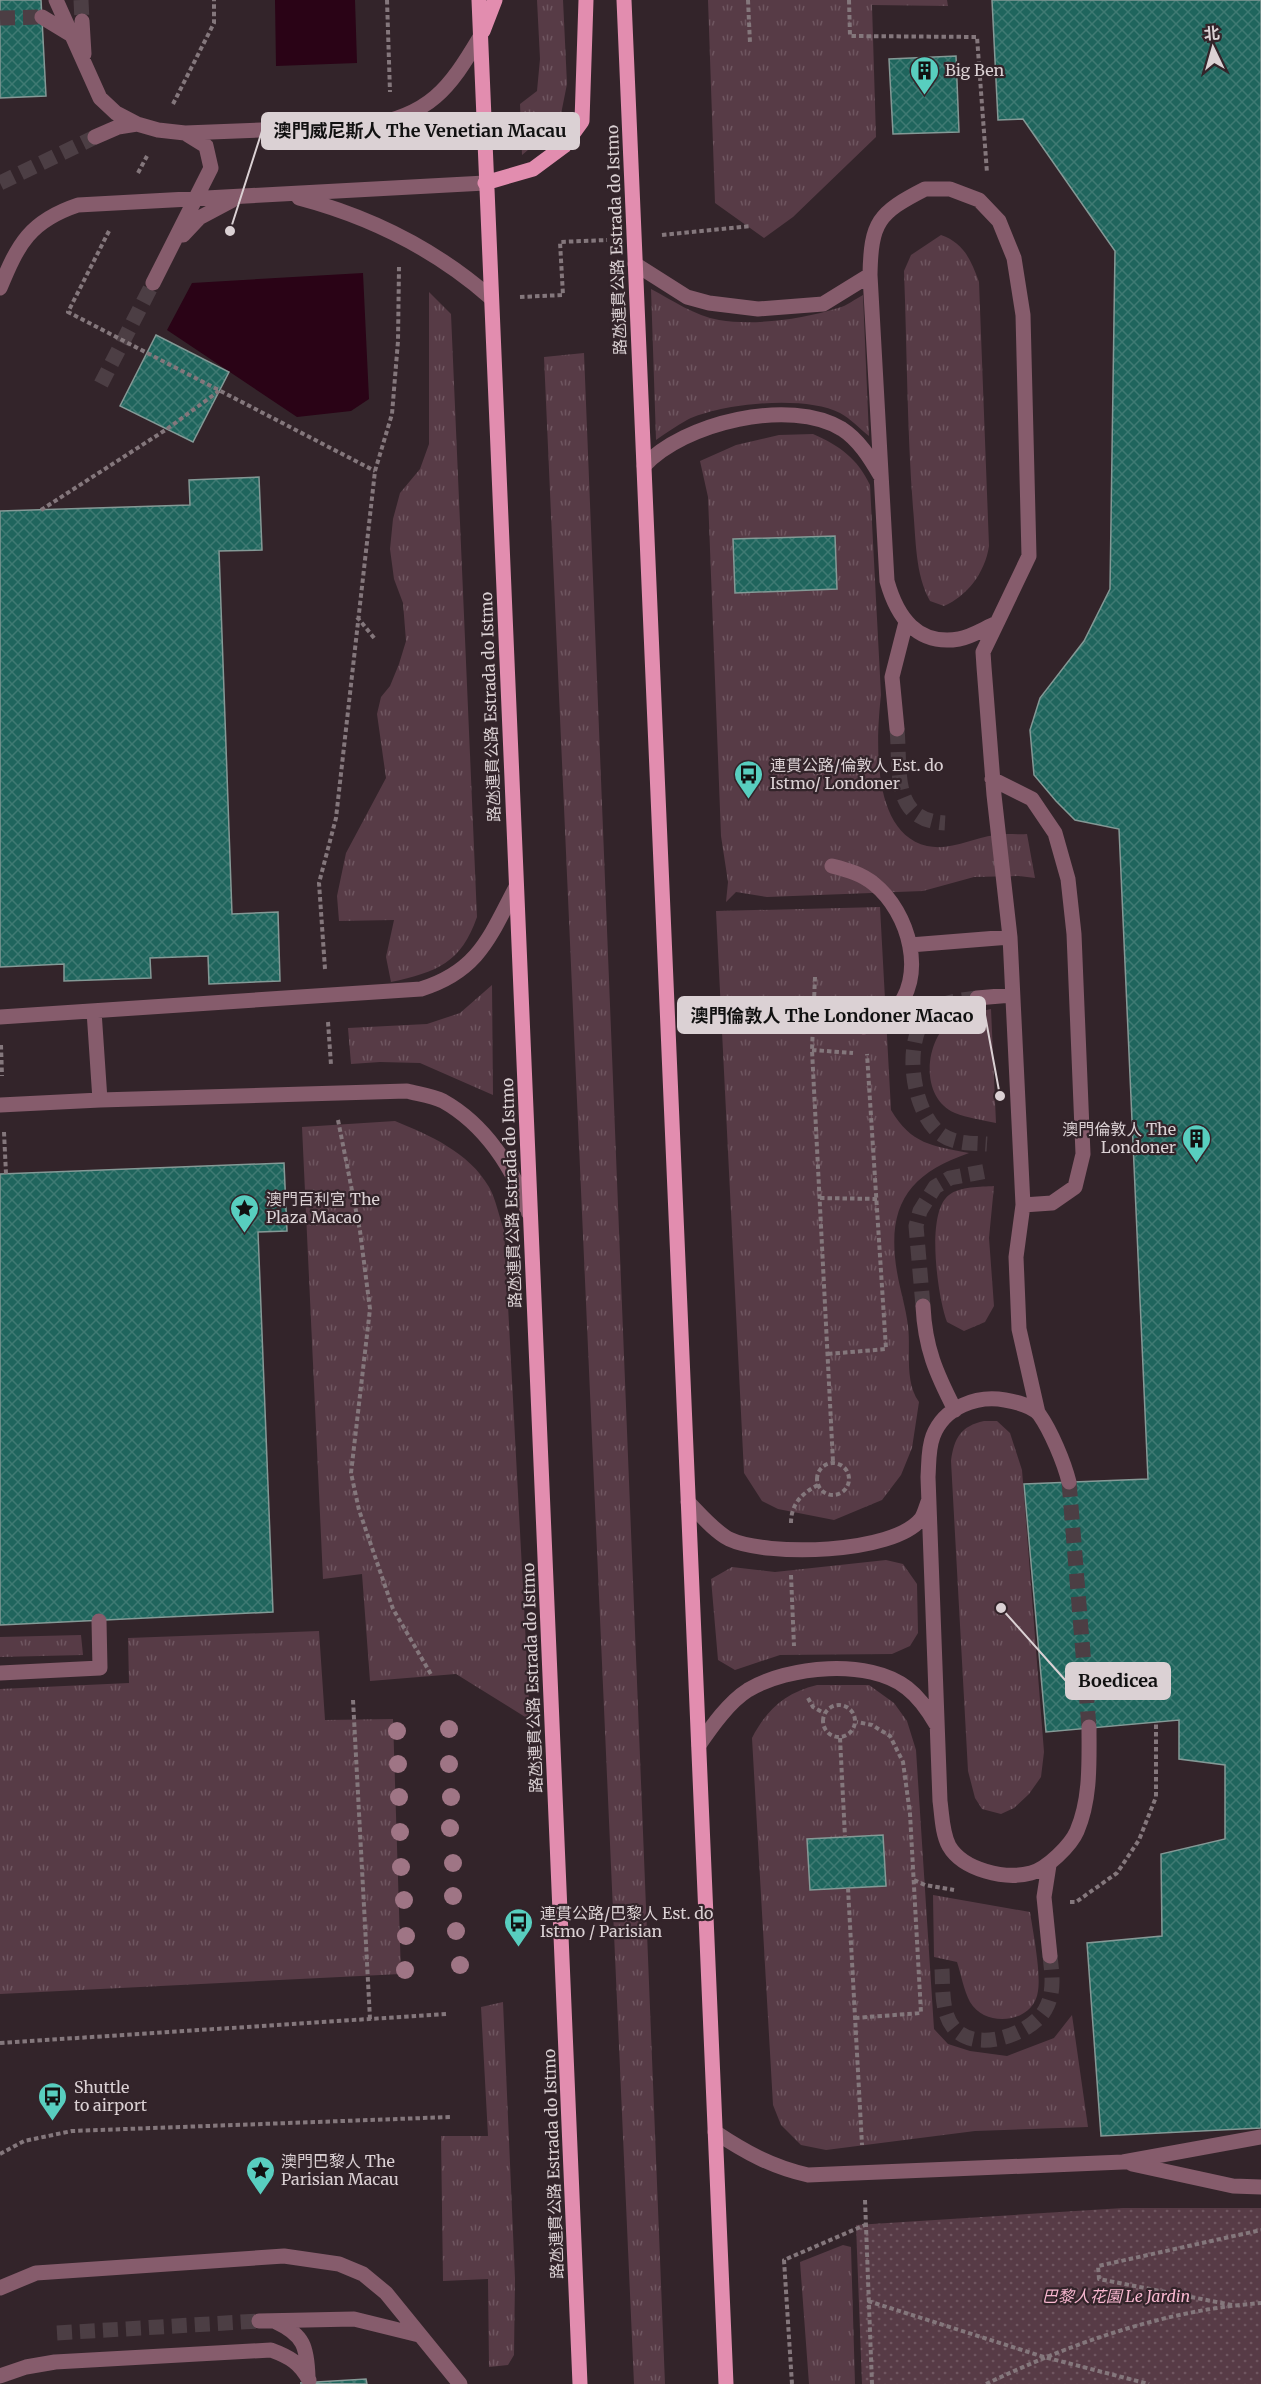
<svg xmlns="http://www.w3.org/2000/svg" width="1261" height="2384" font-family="Merriweather,'Noto Sans SC',serif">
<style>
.grass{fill:url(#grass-tufts)}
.park{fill:url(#park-dots)}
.water{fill:#2a0316}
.building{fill:url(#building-cross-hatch);stroke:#849996;stroke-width:1.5}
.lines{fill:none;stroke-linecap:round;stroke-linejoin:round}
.minor-tunnel{stroke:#4c3e44;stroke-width:15;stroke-dasharray:15 8;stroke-linecap:butt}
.path{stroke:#84777c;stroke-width:4;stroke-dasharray:4.5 3;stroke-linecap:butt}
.minor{stroke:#865c6c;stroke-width:15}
.major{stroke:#e28daf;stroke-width:15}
.tree{fill:#9f7585}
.labels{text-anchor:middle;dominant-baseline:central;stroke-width:4.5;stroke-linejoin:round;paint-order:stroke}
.poi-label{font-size:16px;fill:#dbd1d4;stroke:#33242a;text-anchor:start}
.street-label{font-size:16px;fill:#dbd1d4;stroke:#33242a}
.park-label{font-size:16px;font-style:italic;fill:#f7b7cf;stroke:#33242a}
.leader{fill:none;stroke:#dbd1d4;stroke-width:2}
.callout-dot{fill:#dbd1d4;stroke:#33242a;stroke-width:2}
.callout{fill:#dbd1d4;stroke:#dbd1d4;stroke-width:2}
.callout-label{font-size:18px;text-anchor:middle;font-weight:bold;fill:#111}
</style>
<defs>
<pattern id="grass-tufts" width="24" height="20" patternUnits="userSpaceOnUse" patternTransform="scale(1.5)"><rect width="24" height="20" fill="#573b46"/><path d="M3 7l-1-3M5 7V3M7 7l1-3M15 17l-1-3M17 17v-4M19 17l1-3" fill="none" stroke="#6f5660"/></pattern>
<pattern id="park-dots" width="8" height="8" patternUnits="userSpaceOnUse" patternTransform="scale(1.5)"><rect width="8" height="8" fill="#573b46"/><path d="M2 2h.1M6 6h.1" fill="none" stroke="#6f5660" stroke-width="1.8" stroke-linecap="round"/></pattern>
<pattern id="building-cross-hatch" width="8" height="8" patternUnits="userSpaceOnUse" patternTransform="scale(1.5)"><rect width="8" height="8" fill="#1f655d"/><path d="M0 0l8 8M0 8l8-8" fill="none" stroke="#3f7a73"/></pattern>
</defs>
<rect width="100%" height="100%" fill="#33242a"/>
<!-- grass -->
<path class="grass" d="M 537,0 L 563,0 L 567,84 L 559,124 L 522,155 L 520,104 L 537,91 L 540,59 Z
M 708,0 L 947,0 L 948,6 L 872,5 L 876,137 L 793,217 L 764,238 L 715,203 Z
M 941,235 C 964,243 971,260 979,282 L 989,546 C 985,573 967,596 944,606 L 930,601 C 915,574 916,539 913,508 C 907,429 907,350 904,271 L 911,255 Z
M 651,289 C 672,300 695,316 719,320 C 755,326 803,319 838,308 C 847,306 855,299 863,295 L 869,436 C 860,429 850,418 840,413 C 805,395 722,403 687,420 C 676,426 666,433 656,440 Z
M 429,292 L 451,314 L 477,917 C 461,963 437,972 391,982 L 386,957 L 394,920 L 339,921 L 337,896 L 346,853 L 386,778 L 377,714 L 381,697 L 390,686 L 399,664 L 406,641 L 403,603 L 394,579 L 390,549 L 393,519 L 400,493 L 420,469 L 429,444 Z
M 584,353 L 665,2384 L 634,2384 L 544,357 Z
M 813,434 C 840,446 857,458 870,485 L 881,695 C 876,740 871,833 927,846 C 951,851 972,838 995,835 C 1005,833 1017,835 1027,834 L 1035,878 L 1019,876 L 974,877 L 923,891 L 767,897 L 736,892 L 726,902 L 728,882 L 721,836 L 708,497 L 700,461 L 736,445 L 779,435 Z
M 880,907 L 891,1110 C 911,1144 932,1146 969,1153 C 908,1174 886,1206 897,1272 C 900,1290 906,1308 908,1326 C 911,1351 904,1381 919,1402 L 912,1448 L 901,1475 L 882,1500 L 834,1520 L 778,1509 L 762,1501 L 744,1473 L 716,911 Z
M 492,985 L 493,1095 L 420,1063 L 380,1062 L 351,1064 L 348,1028 L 427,1024 L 460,1013 Z
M 991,1009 L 996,1123 C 983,1120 967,1118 955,1113 C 918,1097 925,1037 954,1018 C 963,1012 980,1012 991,1009 Z
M 395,1121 C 429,1135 469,1152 489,1187 C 496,1199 499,1217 504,1230 L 530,1720 L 456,1674 L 370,1681 L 362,1574 L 323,1579 L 302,1127 Z
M 994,1186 L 989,1238 L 994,1306 L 985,1322 L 964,1331 L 947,1322 C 938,1298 925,1213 949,1195 C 960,1186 981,1187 994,1186 Z
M 984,1421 L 997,1421 L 1010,1433 L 1022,1470 L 1044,1752 L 1041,1777 L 1029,1794 L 1014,1808 L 1001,1814 L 982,1809 L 975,1798 L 968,1771 L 951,1461 C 954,1438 961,1426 984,1421 Z
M 886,1560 L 903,1564 L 917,1584 L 918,1633 L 910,1646 L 892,1654 L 780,1655 L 735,1670 L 718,1660 L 711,1579 L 732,1567 L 775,1572 Z
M 319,1631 L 325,1720 L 393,1719 L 401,1974 L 0,1994 L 0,1689 L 129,1683 L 128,1638 Z
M 81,1635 L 83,1655 L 0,1657 L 0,1637 Z
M 817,1685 L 869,1685 L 894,1703 L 907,1721 L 916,1750 L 934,2029 L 948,2044 L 970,2051 L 1007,2056 L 1054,2038 L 1072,2015 L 1088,2127 L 975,2131 L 826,2150 L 801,2145 L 781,2125 L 773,2105 L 752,1738 C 767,1709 785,1693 817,1685 Z
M 933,1895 L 1030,1912 C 1033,1932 1041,1972 1038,1991 C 1034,2023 986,2029 970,2002 C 964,1991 961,1974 957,1962 L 934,1957 Z
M 503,2002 L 515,2279 L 514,2355 L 508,2365 L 489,2367 L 488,2279 L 443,2281 L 441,2136 L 488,2136 L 481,2007 Z
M 843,2245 L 851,2247 L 855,2384 L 809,2384 L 800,2262 Z"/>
<!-- park -->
<path class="park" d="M 1123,2208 L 1261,2208 L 1261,2384 L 862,2384 L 856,2225 Z"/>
<!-- water -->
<path class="water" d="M 275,0 L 355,0 L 357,63 L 276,66 Z
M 363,273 L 369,399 L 351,411 L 297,417 L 167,330 L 192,283 Z"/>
<!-- building -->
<path class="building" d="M 0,0 L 41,0 L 46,96 L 0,98 Z
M 992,0 L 1261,0 L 1261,2128 L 1101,2136 L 1087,1943 L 1162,1936 L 1161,1854 L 1225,1839 L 1225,1765 L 1179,1759 L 1179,1720 L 1046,1732 L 1024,1484 L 1148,1479 L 1119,829 L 1075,820 L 1056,801 L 1034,775 L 1030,730 L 1040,698 L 1084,641 L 1110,589 L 1115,251 L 1023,119 L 998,120 Z
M 956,56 L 959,132 L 893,134 L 889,59 Z
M 156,335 L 229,372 L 193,442 L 120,406 Z
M 259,477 L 262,550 L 219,551 L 232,914 L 278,912 L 280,981 L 209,984 L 208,956 L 150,958 L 151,978 L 64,981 L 64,964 L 0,967 L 0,511 L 190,505 L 189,480 Z
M 835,536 L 837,589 L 735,593 L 733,539 Z
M 284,1163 L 287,1231 L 258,1232 L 273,1612 L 0,1625 L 0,1174 Z
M 883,1835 L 886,1886 L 810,1890 L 807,1839 Z
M 366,2379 L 367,2384 L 300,2383 Z"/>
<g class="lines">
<!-- minor-tunnel -->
<path class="minor-tunnel" d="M 81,0 L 82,21
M 0,18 L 42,17
M 0,183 L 95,137
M 101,384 L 153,283
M 897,729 C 901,770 890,820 945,823
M 977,998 C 962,1000 945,1001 933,1010 C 900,1033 911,1114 942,1135 C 955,1144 972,1143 987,1144
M 923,1306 L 916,1226 L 920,1211 L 935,1187 L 950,1178 L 987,1171
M 1069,1482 L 1089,1727
M 942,1969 C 943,1987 941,2012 953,2027 C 974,2054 1030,2035 1045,2010 C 1055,1993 1052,1974 1050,1956
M 57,2333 L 259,2321"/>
<!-- path -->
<path class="path" d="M 387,0 L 390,92
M 748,0 L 750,43
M 849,0 L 850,36 L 977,37 L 987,173
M 173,104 L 214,23 L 214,0
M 138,173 L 147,156
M 109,231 L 68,312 L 375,471
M 662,235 L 751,226
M 520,297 L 563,295 L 560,242 L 607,240
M 41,510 L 167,429 L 219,391
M 357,617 L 375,639
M 325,969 L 319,883 L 336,818 L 375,471 L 392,414 L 398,341 L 399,267
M 815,977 L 812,1050 L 833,1462
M 328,1022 L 331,1065
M 1,1045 L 2,1076
M 812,1050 L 853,1053
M 338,1120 L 360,1231 L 370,1309 L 351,1473 L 359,1510 L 393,1609 L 432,1676
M 4,1132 L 6,1174
M 820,1198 L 877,1199
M 828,1354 L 886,1349 L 867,1054
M817 1479a16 16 0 1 1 32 0a16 16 0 1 1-32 0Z
M 791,1523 C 791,1504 802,1493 818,1485
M 791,1575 L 794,1646
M 808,1698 L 813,1707 L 824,1713
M 353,1700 L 370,2019
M823 1721a16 16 0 1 1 32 0a16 16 0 1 1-32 0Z
M 840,1738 L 845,1837
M 914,1880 L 925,1885 L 954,1890
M 848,1888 L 862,2145
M 1070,1902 L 1076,1902 L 1117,1873 L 1139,1840 L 1156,1797 L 1156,1722
M 855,2018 L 921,2013 L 910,1814 L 903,1762 L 890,1736 L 872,1725 L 857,1722
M 0,2043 L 446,2014
M 0,2154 L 24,2141 L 72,2131 L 451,2117
M 865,2200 L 872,2384
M 868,2301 L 1044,2357 L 1149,2384
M 1232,2305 L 1099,2279 L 1098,2266 L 1261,2230
M 792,2384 L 784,2260 L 865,2225
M 986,2384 C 1072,2343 1165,2310 1261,2303"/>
<!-- minor -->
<path class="minor" d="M 56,0 L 100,98 L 116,113 L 137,124 L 158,130 L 185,133 L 366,126 C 430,115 449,89 480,37
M 42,17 L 70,34
M 82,21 L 84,54
M 95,137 L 118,127 L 137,124
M 925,189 L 950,189 L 979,200 L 999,221 L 1014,258 L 1023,315 L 1029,556 L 997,623 C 985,628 971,637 959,639 C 917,646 897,617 887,581 L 870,275 C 871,222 878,213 925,189 Z
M 299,198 C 371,217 434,248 491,298
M 183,235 L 199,218 L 231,201
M 635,264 L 687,297 L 709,303 L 758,309 L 823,304 L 870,275
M 153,283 L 211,168 L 206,146 L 185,133
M 0,288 C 18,244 30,221 78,205 L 485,183
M 644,466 C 683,423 790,397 842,429 C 859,440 870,458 880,475
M 997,623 L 983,652 L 984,667 L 994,795 L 1010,937 L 1023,1205 L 1016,1257 L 1019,1329 L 1038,1413
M 897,729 L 892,677 L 906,622
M 992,779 L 1032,799 L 1055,833 L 1068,879 L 1074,934 L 1083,1154 L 1075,1187 L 1052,1203 L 1023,1205
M 832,866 C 848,870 862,874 874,884 C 909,912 928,978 893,1012 C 886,1019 873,1023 864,1027
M 910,945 L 1010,937
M 977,998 L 1012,995
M 94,1011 L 100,1100
M 0,1017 L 421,989 C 479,971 490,936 516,887
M 0,1105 L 100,1100 L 407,1091 C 418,1094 433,1096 443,1101 C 484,1124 514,1168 528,1212
M 923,1306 C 925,1348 936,1373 955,1410
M 1069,1482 C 1064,1462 1051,1431 1039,1414 C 1031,1405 1016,1402 1005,1400 C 977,1395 944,1407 933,1436 C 928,1449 929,1463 928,1477 L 940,1801 C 942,1815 942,1833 949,1846 C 963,1870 1005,1880 1031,1873 C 1047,1869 1071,1845 1077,1831 C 1091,1798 1089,1761 1089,1727
M 688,1502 C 700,1514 714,1531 729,1539 C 767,1557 893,1554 921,1519 C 924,1515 926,1507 928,1502
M 0,1673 L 100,1668 L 99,1621
M 699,1745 C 712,1726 729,1702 748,1690 C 788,1666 869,1658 907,1688 C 920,1698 928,1710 936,1724
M 1049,1865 L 1044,1897 L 1050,1956
M 715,2132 C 745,2152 772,2167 808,2175 L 1123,2162 L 1261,2137
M 1132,2164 L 1233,2186 L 1261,2187
M 0,2288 L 36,2273 L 284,2256 L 339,2264 L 363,2274 L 386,2293 L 460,2384
M 259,2321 L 354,2319 L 419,2335
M 276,2322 C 304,2335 307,2347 308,2377
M 0,2376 L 26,2367 L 55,2362 L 271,2350 C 290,2357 300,2363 309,2380"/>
<!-- major -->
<path class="major" d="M 479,0 L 580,2384
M 624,0 L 726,2384
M 483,31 L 495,0
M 485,183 L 533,169 L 564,146 L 582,121 L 586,0"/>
</g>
<!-- trees -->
<g class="tree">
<circle cx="449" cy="1729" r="9"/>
<circle cx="397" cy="1731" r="9"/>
<circle cx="398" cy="1764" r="9"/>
<circle cx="449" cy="1764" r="9"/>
<circle cx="399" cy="1797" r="9"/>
<circle cx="451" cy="1797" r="9"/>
<circle cx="450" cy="1828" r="9"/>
<circle cx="400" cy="1832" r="9"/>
<circle cx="453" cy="1863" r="9"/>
<circle cx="401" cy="1867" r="9"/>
<circle cx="453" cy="1896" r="9"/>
<circle cx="404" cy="1900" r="9"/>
<circle cx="456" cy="1931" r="9"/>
<circle cx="406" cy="1936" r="9"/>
<circle cx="460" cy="1965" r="9"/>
<circle cx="405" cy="1970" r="9"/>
</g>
<!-- icons -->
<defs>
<symbol id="building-pin" viewBox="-11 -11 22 30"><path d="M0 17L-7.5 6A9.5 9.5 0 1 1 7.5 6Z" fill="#58cebf" stroke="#33242a"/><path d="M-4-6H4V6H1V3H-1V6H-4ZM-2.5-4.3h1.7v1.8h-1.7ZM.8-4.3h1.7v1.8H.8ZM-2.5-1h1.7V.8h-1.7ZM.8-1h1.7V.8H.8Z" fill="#111"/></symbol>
<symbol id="bus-pin" viewBox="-11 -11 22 30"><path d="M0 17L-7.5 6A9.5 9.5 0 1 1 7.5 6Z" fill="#58cebf" stroke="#33242a"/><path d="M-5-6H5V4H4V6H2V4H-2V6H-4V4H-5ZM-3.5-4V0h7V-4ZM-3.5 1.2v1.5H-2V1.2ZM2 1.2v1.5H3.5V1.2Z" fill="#111"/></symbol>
<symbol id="sight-pin" viewBox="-11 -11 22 30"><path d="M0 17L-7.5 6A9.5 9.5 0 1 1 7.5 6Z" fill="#58cebf" stroke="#33242a"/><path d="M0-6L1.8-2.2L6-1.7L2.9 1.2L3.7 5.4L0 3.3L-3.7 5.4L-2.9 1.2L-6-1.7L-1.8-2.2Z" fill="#111"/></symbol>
</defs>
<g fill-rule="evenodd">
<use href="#building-pin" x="908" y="54" width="33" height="45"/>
<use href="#bus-pin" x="732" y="758" width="33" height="45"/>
<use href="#building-pin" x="1180" y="1122" width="33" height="45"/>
<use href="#sight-pin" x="228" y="1192" width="33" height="45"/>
<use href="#bus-pin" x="502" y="1906" width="33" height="45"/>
<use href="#bus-pin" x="36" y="2080" width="33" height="45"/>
<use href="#sight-pin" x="244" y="2154" width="33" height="45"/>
</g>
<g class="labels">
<!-- poi labels -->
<g class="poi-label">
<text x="945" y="70">Big Ben</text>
<text x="770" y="765">連貫公路/倫敦人 Est. do<tspan x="770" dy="18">Istmo/ Londoner</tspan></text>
<text x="1176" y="1129" text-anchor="end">澳門倫敦人 The<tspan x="1176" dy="18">Londoner</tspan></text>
<text x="266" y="1199">澳門百利宮 The<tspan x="266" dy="18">Plaza Macao</tspan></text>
<text x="540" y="1913">連貫公路/巴黎人 Est. do<tspan x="540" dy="18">Istmo / Parisian</tspan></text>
<text x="74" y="2087">Shuttle<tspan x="74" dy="18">to airport</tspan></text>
<text x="281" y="2161">澳門巴黎人 The<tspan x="281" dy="18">Parisian Macau</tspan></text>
</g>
<!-- street labels -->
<g class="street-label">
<text transform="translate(616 240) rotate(-92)">路氹連貫公路 Estrada do Istmo</text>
<text transform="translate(490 707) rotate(-92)">路氹連貫公路 Estrada do Istmo</text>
<text transform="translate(511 1193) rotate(-92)">路氹連貫公路 Estrada do Istmo</text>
<text transform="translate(532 1678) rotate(-92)">路氹連貫公路 Estrada do Istmo</text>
<text transform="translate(553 2164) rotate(-92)">路氹連貫公路 Estrada do Istmo</text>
</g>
<!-- park labels -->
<g class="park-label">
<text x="1116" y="2296">巴黎人花園 Le Jardin</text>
</g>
</g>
<!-- callouts -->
<path class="leader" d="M230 231L262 131M1000 1096L985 1015M1001 1608L1066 1681"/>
<g class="callout-dot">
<circle cx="230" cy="231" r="6"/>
<circle cx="1000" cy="1096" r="6"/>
<circle cx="1001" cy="1608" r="6"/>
</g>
<g class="callout">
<rect x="262" y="113" width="317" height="36" rx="6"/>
<rect x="678" y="997" width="307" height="36" rx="6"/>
<rect x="1066" y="1663" width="104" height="36" rx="6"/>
</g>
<g class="callout-label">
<text x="420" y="137">澳門威尼斯人 The Venetian Macau</text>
<text x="832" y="1022">澳門倫敦人 The Londoner Macao</text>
<text x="1118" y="1687">Boedicea</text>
</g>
<!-- north arrow -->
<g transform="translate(1213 48) rotate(355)" stroke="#33242a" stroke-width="4.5" paint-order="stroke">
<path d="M0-4.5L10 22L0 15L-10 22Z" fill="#dbd1d4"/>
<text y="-9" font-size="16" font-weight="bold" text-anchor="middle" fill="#dbd1d4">北</text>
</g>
</svg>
